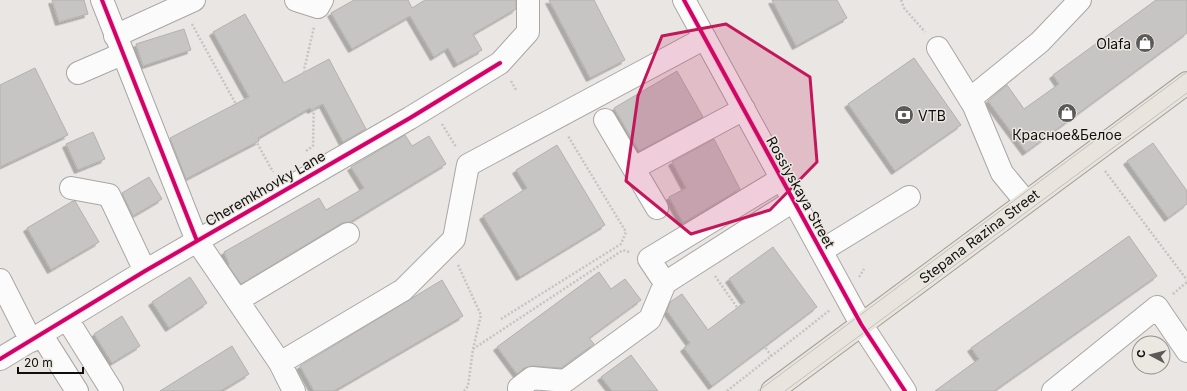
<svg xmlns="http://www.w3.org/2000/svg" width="1187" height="391" font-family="Inter,sans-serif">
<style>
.building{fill:#c7c5c3;stroke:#b3b1ae;filter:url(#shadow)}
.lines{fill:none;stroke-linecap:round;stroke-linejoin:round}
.minor-casing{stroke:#a9a7a5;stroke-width:24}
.major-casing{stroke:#a69f91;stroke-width:24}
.path{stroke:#c5c4c3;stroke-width:2.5;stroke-dasharray:2 2;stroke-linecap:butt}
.minor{stroke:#fcfbfb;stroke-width:22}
.major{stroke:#e9e5de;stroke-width:22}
.tram{stroke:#c0c0bf;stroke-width:1}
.cycleway-casing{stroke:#ebe7e1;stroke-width:6}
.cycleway{stroke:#d6006c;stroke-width:4}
.marked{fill:#c2185b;fill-opacity:0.2;stroke:#c2185b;stroke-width:3;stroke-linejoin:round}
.labels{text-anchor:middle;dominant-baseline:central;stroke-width:3;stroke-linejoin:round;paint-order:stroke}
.poi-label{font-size:14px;fill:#100f0d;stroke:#ebe7e1;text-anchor:end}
.street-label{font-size:14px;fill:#100f0d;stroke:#ebe7e1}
</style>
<defs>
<filter id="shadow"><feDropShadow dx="-3.5" dy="3.5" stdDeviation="0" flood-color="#0004"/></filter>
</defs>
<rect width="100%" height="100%" fill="#e9e6e3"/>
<!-- building -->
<path class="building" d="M 52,0 L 84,0 L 88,14 L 59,22 Z
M 354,0 L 408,0 L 412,8 L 425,0 L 516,0 L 516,9 L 473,34 L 482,50 L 457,64 L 448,48 L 434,57 L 410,16 L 352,49 L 331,13 Z
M 549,0 L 594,0 L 625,60 L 590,78 Z
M 772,0 L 837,0 L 847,18 L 796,46 Z
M 1156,0 L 1187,0 L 1187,33 L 1026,152 L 988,101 L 1007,85 L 1024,109 L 1059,84 L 1053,75 Z
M 245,14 L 284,83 L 329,59 L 366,129 L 343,142 L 323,104 L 311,110 L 310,108 L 258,138 L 259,141 L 186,179 L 170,138 L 249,97 L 213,32 Z
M 184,29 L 191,50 L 143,66 L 136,44 Z
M 914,58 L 961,125 L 895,171 L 848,104 Z
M 35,68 L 68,135 L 0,167 L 0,85 Z
M 677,71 L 703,117 L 639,151 L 614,108 Z
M 93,132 L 105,159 L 78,170 L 66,144 Z
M 405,135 L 412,146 L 429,136 L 446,164 L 350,222 L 342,223 L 241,284 L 228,265 L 229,264 L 224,252 L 319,198 L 326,210 L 364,188 L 351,167 Z
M 714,139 L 740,189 L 683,223 L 669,197 L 686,188 L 672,162 Z
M 1153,143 L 1187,191 L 1187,204 L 1168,218 L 1127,161 Z
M 557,145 L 605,225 L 520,277 L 483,216 L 527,188 L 516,170 Z
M 149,177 L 162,199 L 133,216 L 122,193 Z
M 73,201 L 75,201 L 99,242 L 51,270 L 27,228 Z
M 1129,236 L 1157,276 L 994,391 L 935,391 L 979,359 L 971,348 Z
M 773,247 L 817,307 L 712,386 L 684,348 L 690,343 L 667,311 L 670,302 L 682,294 L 708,330 L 745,302 L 729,279 Z
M 599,272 L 611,289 L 625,279 L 641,300 L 589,338 L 594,344 L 561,368 L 533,366 L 524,368 L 517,374 L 497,347 Z
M 190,277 L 207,303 L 169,328 L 152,302 Z
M 442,280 L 463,316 L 334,391 L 314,391 L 300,366 Z
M 122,316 L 140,346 L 112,363 L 94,334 Z
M 232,346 L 249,374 L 221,391 L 160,391 Z
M 631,355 L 658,391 L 612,391 L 601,377 Z"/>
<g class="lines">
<defs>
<path id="minor" d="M 102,0 L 197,241 L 280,363 L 294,391
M 296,0 L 318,7 L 322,0
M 684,0 L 861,324 L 905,391
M 115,36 L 194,0
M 938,48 L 974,106 L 1002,173 L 1026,202
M 78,73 L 122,54
M 970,99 L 1040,42 L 1080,0
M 605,120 L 657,208
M 634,168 L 744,109
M 71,188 L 109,195 L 145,271
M 821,251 L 909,197
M 0,280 L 31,341
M 665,283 L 649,259 L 781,179
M 238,300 L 348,234
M 67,319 L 112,391
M 41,334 L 77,391
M 0,359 L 145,271 L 410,118 L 500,63 L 528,32 L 528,0
M 280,363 L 403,290 L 454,239 L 468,165 L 705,38
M 519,388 L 532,378 L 565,381 L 650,319 L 665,283 L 793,201
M 1053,391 L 1157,307 L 1187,351"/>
<path id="major" d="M 772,391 L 1187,83"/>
</defs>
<!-- minor casing -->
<use href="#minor" class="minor-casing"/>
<!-- major casing -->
<use href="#major" class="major-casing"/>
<!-- path -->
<path class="path" d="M 901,0 L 904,8 L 925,32
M 192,24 L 273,172
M 511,81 L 516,90
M 442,124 L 456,147
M 306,151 L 313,146 L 314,95 L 304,70 L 314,27
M 1105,171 L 1187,280
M 458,265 L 481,315 L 473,349 L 468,386 L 464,391
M 715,276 L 772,357
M 859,277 L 864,269
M 1173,294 L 1187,282
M 501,319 L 621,244 L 626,232 L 568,136
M 473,349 L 623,250 L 629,252
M 727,391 L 830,310"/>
<!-- minor -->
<use href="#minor" class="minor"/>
<!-- major -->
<use href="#major" class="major"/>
<!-- tram -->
<path class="tram" d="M 758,391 L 1187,72
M 785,391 L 1187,93"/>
<defs>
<path id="cycleway" d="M 102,0 L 197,241
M 684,0 L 861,324 L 905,391
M 0,359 L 145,271 L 410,118 L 500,63"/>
</defs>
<!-- cycleway casing -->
<use href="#cycleway" class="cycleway-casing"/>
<!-- cycleway -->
<use href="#cycleway" class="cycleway"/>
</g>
<!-- marked area -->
<path class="marked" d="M 726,24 L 810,77 L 817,162 L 770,210 L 691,234 L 626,181 L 638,96 L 662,36 Z"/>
<!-- icons -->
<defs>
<symbol id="shop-disc" viewBox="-11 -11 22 22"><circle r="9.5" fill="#5c5a58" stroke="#ebe7e1"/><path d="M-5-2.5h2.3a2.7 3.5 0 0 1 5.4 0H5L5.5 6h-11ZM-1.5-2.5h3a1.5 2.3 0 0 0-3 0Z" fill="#fff"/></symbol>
<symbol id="bank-disc" viewBox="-11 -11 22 22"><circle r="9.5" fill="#5c5a58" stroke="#ebe7e1"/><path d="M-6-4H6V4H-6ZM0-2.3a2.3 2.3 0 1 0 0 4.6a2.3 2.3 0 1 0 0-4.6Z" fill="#fff"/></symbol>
</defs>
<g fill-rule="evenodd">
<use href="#shop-disc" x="1134" y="32" width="22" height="22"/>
<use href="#shop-disc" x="1056" y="102" width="22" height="22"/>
<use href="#bank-disc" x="893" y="104" width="22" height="22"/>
</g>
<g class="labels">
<!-- poi labels -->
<g class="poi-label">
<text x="1131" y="43">Olafa</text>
<text x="918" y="115" text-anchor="start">VTB</text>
<text x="1067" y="134" text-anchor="middle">Красное&amp;Белое</text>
</g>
<!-- street labels -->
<g class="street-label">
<text transform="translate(265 188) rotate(-30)">Cheremkhovky Lane</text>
<text transform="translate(801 192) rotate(61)">Rossiyskaya Street</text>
<text transform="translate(979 236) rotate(-37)">Stepana Razina Street</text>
</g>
</g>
<!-- north arrow -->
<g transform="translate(1151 355) rotate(277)"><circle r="19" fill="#ebe7e1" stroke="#93918c"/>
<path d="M0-3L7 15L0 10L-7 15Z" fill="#5c5a58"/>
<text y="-6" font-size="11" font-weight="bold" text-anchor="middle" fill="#100f0d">С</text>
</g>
<!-- scale -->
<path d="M18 367v6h65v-6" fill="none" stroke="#100f0d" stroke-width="2"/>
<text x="24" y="367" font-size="12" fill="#100f0d" stroke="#ebe7e1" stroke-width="3" paint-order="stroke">20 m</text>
</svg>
